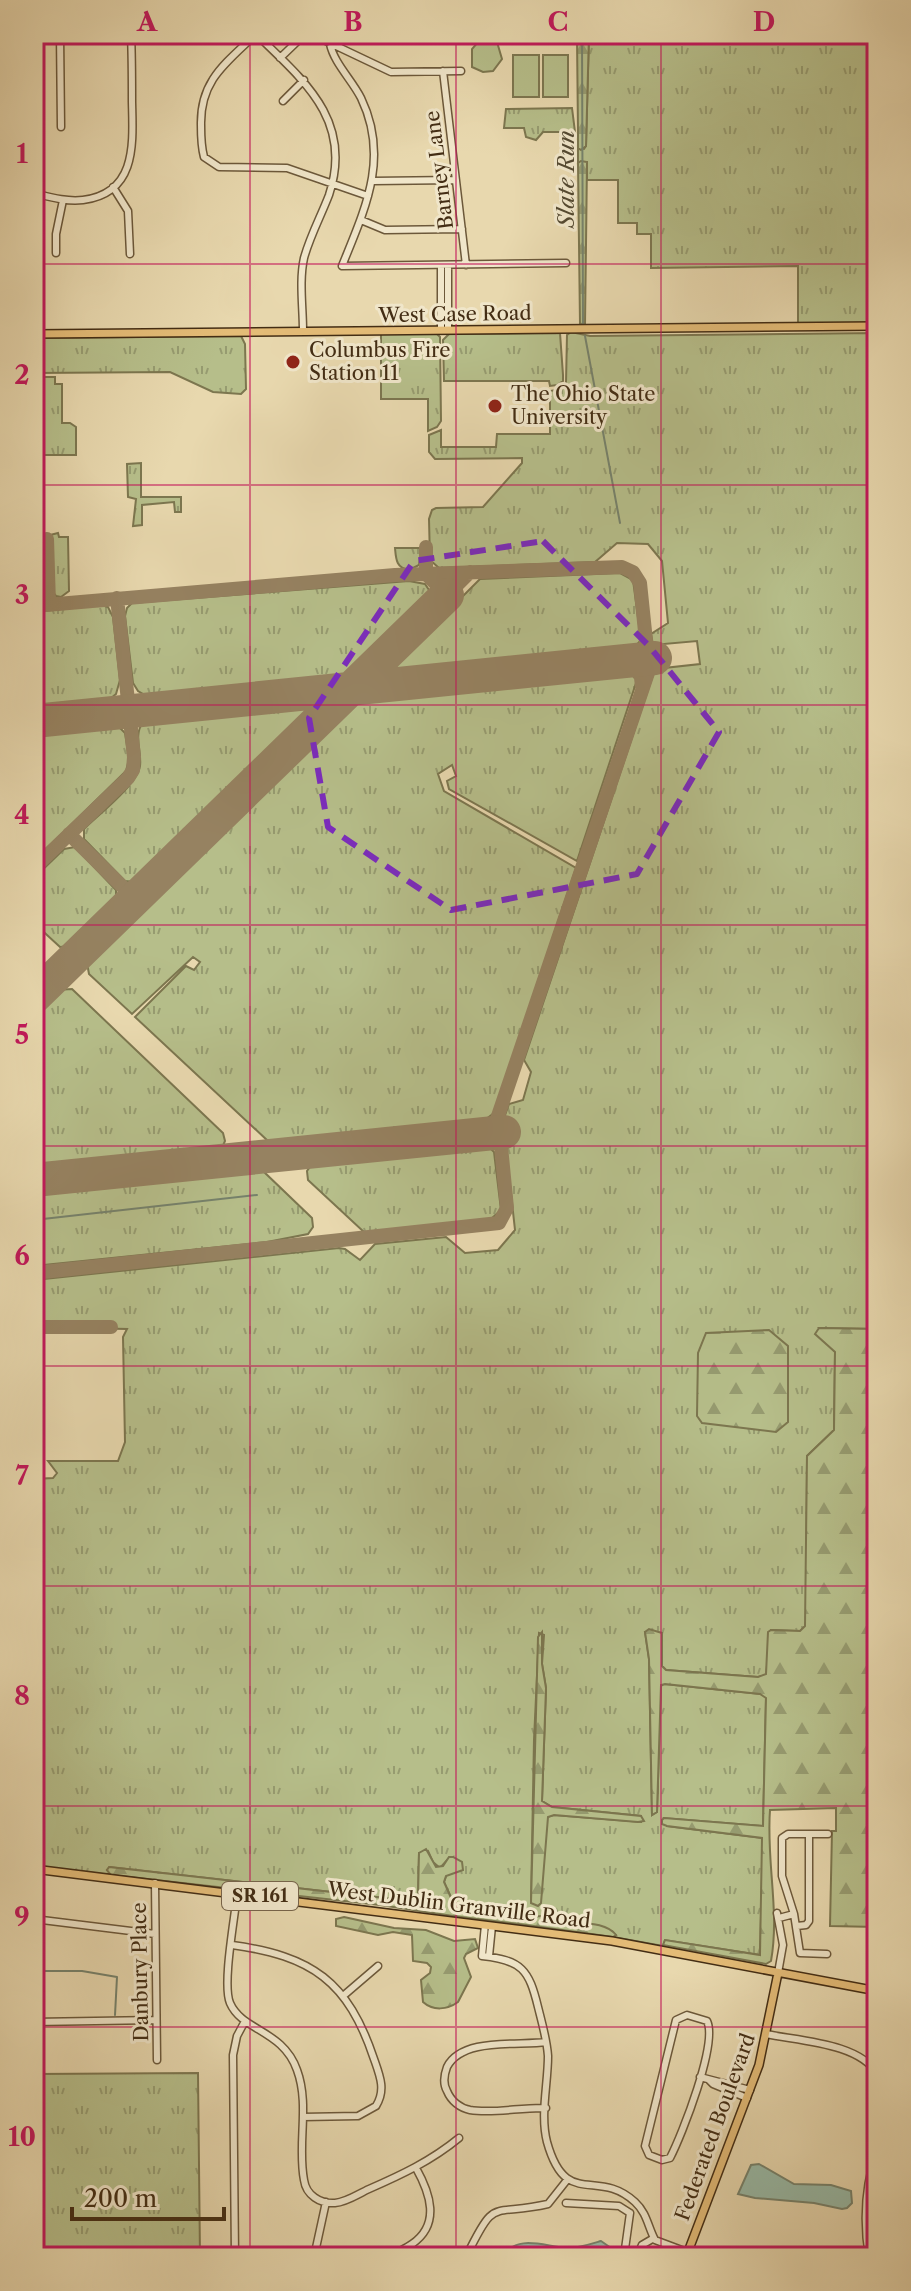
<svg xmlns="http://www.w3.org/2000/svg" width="911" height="2291" font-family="'Libre Caslon Text',serif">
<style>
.grass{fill:url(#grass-tufts);stroke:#7c764f;stroke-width:2;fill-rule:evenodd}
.forest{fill:url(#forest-firs);stroke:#7c764f;stroke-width:2}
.pitch{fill:#b6be8a;stroke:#7c764f;stroke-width:2}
.water{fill:#98baa7;stroke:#76826c;stroke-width:2}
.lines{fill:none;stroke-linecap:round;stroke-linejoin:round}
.shore{stroke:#6e745e;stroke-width:2}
.stream{stroke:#76826c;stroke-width:2}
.taxiway{stroke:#968261;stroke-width:14}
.runway{stroke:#968261;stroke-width:34}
.minor-casing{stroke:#6c583a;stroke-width:9}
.major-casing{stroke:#432d14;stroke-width:10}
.minor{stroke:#f0e6ca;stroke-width:6}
.major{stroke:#e4bc77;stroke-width:7}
.marked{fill:none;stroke:#7b2cbf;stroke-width:6;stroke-dasharray:16 10;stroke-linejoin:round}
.grid{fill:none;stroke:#c2185b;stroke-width:2;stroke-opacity:0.55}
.poi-dot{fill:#8f2418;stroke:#f0e6ca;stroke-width:3}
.labels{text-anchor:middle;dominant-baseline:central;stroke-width:6;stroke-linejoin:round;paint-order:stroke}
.shield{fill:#f0e6ca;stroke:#77644b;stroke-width:2}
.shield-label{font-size:18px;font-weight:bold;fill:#432d14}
.street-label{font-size:20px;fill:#432d14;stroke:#f0e6ca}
.poi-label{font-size:20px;fill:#432d14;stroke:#f0e6ca;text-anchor:start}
.water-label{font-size:22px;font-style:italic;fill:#544931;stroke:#f0e6ca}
.neatline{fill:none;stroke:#c2185b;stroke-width:3}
.grid-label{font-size:26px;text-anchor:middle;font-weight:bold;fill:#c2185b}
</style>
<defs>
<pattern id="grass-tufts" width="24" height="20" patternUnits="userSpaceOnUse" patternTransform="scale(2)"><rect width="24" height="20" fill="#b6be8a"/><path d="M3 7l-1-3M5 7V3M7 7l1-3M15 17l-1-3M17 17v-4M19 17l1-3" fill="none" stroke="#969b70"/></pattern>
<pattern id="forest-firs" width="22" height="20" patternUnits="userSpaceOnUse" patternTransform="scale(2)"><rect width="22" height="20" fill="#b6be8a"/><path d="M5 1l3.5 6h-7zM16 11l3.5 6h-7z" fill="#969b70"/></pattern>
</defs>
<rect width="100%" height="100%" fill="#e8d8ae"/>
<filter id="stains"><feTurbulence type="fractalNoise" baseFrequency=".0025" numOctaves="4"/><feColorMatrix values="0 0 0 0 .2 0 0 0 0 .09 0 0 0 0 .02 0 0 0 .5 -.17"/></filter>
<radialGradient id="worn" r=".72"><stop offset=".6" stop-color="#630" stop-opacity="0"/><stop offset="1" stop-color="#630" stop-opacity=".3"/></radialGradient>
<!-- grass -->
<path class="grass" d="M 589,34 L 877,34 L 877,324 L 798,324 L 798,266 L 651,268 L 651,234 L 637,234 L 637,223 L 618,223 L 618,180 L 587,180 L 587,162 L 578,163 L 578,148 L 584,149 L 586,146 Z
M 572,108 L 575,132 L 543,132 L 536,140 L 526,137 L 524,128 L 504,128 L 506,109 Z
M 571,332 L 590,336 L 877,333 L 877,1329 L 819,1328 L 835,1352 L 834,1430 L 807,1456 L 806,1626 L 800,1631 L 771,1630 L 766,1675 L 758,1677 L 666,1670 L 662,1666 L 662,1633 L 645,1632 L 649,1659 L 652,1815 L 657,1812 L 661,1686 L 664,1684 L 761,1694 L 766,1697 L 763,1826 L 664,1818 L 667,1826 L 763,1838 L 760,1955 L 665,1940 L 663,1946 L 613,1937 L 616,1935 L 612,1931 L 598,1926 L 553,1920 L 545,1916 L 517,1920 L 519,1924 L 453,1916 L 457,1914 L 457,1910 L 444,1882 L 453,1857 L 449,1858 L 440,1868 L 433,1862 L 428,1851 L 419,1853 L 418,1898 L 416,1903 L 402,1900 L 110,1867 L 107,1870 L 111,1875 L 34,1866 L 34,1479 L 53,1478 L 57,1473 L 48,1461 L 118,1461 L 125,1442 L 123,1337 L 127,1329 L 34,1327 L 34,1280 L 339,1248 L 345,1249 L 360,1260 L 375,1244 L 446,1237 L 465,1253 L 498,1250 L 515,1230 L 503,1121 L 509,1104 L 523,1100 L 531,1072 L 524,1060 L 655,669 L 700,664 L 697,641 L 653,645 L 651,634 L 668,623 L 662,561 L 648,544 L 617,543 L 595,562 L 439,568 L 430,560 L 429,519 L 432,510 L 436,508 L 483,507 L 522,463 L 522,458 L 435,459 L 429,452 L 429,435 L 441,430 L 441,447 L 496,447 L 497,434 L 550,434 L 550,391 L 561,389 L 566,383 L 567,335 ZM 539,1633 L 544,1635 L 542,1664 L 546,1688 L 542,1801 L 552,1807 L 641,1816 L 641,1822 L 554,1815 L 547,1817 L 531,1902 L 534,1740 Z
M 436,333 L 440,337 L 441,421 L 437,427 L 428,431 L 428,399 L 381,399 L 381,334 Z
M 560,333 L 563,375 L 563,381 L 557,385 L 550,386 L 549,381 L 444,381 L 443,340 L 449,334 Z
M 241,336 L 245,344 L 246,389 L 241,394 L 213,392 L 170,372 L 34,373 L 34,338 Z
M 34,377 L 55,377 L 55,384 L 62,384 L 62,423 L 70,423 L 76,427 L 76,455 L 34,455 Z
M 141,463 L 141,497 L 181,497 L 181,512 L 175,512 L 174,502 L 142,505 L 142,525 L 133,526 L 136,499 L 128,497 L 127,464 Z
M 58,533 L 59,537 L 68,537 L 69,591 L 61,597 L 56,596 L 51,590 L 50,535 Z
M 37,539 L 44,539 L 45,592 L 42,598 L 34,600 L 34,542 L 37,542 Z
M 395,548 L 421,548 L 419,565 L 409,570 C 396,568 396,559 395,548 Z
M 620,573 L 633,580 L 641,640 L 634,648 L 395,672 L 393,666 L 480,579 Z
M 409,581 L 425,584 L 429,590 L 428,598 L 350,674 L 342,678 L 150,698 L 138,691 L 133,683 L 125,616 L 127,608 L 132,603 Z
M 101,605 L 108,607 L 113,617 L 120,680 L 116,694 L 105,703 L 34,710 L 34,612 Z
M 629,672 L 637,680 L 577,861 L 449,789 L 447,781 L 456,776 L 452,765 L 438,774 L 444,791 L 576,868 L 494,1113 L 481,1123 L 277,1143 L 268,1141 L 135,1017 L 186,966 L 194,970 L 200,962 L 193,957 L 132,1014 L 89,974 L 87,963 L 355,701 Z
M 308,705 L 310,714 L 135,882 L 125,881 L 84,839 L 84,829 C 98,815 137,785 140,766 C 142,751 133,736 143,722 Z
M 117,725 L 125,733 L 129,759 L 126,771 L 34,861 L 34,734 Z
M 75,847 L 116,890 L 116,903 L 71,946 L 60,947 L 34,923 L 34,878 L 64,849 Z
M 72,989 L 223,1133 L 225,1141 L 222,1148 L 34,1168 L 34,1012 L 56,990 Z
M 488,1146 L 494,1152 L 501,1210 L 491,1219 L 365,1233 L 308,1180 L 307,1171 L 312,1164 Z
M 255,1169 L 264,1172 L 312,1218 L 313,1227 L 308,1234 L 267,1242 L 34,1266 L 34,1192 Z
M 198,2073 L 200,2257 L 34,2257 L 34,2074 Z"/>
<!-- forest -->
<path class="forest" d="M 572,34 L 589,34 L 586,146 L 581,150 L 578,148 L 578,132 L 577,37 Z
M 581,161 L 587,162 L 585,326 L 580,324 L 578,163 Z
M 819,1328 L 877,1329 L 877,1927 L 830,1926 L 832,1831 L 836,1831 L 836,1808 L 770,1810 C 766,1861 780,1911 771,1961 L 766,1964 L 663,1945 L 665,1940 L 760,1955 L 762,1838 L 667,1826 L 662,1824 L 662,1820 L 664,1818 L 763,1826 L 766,1698 L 760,1694 L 665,1684 L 661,1685 L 657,1812 L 652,1815 L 649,1659 L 645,1632 L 649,1629 L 662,1633 L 662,1666 L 666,1670 L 758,1677 L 766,1674 L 768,1632 L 771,1630 L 800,1631 L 805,1626 L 807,1456 L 834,1430 L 835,1352 L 815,1334 Z
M 769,1330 L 788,1346 L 788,1422 L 776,1432 L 702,1423 L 697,1416 L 698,1353 L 706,1333 Z
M 542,1632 L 542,1664 L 546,1688 L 542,1801 L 552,1807 L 641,1816 L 644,1821 L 638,1822 L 554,1815 L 548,1817 L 541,1903 L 538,1906 L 531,1903 L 538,1637 Z
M 426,1849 L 436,1867 L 443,1866 L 449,1857 L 453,1857 L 462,1862 L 463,1870 L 446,1876 L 444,1882 L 458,1914 L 453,1916 L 380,1905 L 111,1875 L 107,1870 L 109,1867 L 402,1900 L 416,1903 L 418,1898 L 419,1853 Z
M 546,1916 C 565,1927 602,1917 616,1935 L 613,1937 L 519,1924 L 517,1920 L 520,1917 Z
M 344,1917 L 394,1928 L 426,1930 L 454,1941 L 475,1939 L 478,1948 L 466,1954 L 464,1958 L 471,1977 L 458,2002 C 447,2010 433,2011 423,2002 L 421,1980 L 430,1973 L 431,1967 L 427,1963 L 413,1961 L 412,1935 L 393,1932 L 378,1935 L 336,1926 L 336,1919 Z"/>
<!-- pitch -->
<path class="pitch" d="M 478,42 L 497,42 L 502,59 L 493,71 L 483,72 L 472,67 L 472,49 Z
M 513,55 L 539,55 L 539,97 L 513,97 Z
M 543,55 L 568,55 L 568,97 L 543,97 Z"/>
<!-- water -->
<path class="water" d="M 759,2164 L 794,2184 L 831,2185 L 851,2191 L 852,2203 L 847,2208 L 842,2209 L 814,2203 L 755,2198 L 738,2194 L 751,2165 Z
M 601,2241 L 611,2248 L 612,2257 L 501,2257 C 519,2233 544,2247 568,2248 C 579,2248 591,2244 601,2241 Z"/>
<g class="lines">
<!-- shore -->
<path class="shore" d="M 511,2257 L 528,2250 L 567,2256 L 600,2250 L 605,2257"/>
<!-- stream -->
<path class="stream" d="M 582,34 L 583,324
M 585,336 L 620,523
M 34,1220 L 257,1195
M 34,1971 L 82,1971 L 117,1977 L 115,2015"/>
<!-- taxiway -->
<path class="taxiway" d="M 47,539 L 49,604
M 426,547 L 426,574 L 447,595 L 470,572
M 34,606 L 395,575 L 622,567 L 633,572 L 640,583 L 649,670 L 498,1116 L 507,1208 L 499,1223 L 34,1273
M 630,660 L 641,677 L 642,687
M 69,834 L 135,899
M 34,868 L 128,778 L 133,770 L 134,757 L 117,598
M 34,1327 L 111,1327"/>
<!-- runway -->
<path class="runway" d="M 34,721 L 655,658
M 34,997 L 447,595
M 34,1180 L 504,1132"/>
<defs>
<path id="minor" d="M 60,34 L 61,127
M 311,34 L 391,72 L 461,71
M 330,44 C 334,63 352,80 361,98 C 390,158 365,209 342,266 L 566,263
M 280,58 L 305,34
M 443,71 L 466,265
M 283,101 L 304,80
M 373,181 L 456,180
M 113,187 L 128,211 L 130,254
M 34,193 C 50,197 66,202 83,200 C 137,193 133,144 132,102 C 132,79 132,57 131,34
M 361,220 L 385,230 L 462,229
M 56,253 L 56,234 L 63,200
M 448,265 L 448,330
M 441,330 L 441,265
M 303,331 C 303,307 299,281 304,258 C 310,236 321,216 329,195 C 354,120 303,80 256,34 C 226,63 200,80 201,125 C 201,136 201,146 204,157 L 219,167 L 287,168 L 368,196
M 155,1883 L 157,2060
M 237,1894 C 235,1917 222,1984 230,2003 C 242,2031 283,2030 297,2070 C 310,2105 297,2144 304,2180 C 306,2195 320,2204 335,2203 C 347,2202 358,2194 369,2189 C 401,2175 431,2161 459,2138
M 777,1913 L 783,1945 L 778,1973
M 794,1914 L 782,1876 L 782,1838 L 788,1834 L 828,1834
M 779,1918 L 794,1914 L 800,1953 L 827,1954
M 34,1919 L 155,1934
M 485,1925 L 482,1956 C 522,1960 529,1970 538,2007 C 542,2023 547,2040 548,2056 C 548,2084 540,2115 547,2142 C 566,2210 597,2167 635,2202 C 647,2213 648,2227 655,2240 L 687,2252
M 797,1926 L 806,1925 L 809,1921 L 809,1834
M 232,1945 C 312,1956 348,1981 374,2059 C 380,2076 386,2090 376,2106 L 358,2116 L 303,2117
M 489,1956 L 492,1926
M 343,1996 L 378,1966
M 687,2015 L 707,2021 C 718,2043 682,2135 670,2158 L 662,2160 L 649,2155 L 645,2146 L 676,2020 Z
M 34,2022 L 156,2020
M 766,2034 C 799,2041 860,2043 877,2074
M 700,2077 L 750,2090
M 709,2080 L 713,2084 L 747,2098
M 546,2108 C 521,2107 494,2114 470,2110 C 460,2108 451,2101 447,2091 C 443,2084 444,2075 447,2067 C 462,2037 519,2046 546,2042
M 566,2203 L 619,2206 L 630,2213
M 625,2249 L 630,2213
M 235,2257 L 233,2055 L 237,2036 L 245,2021
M 314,2257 L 326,2202
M 390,2257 C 397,2252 405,2249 412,2244 C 441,2224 430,2193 416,2168
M 466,2257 C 496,2195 490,2217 548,2204 L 567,2180
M 637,2257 L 642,2245 L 654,2238
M 869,2257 C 863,2221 865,2185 877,2150
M 876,2257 L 873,2222 L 877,2181"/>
<path id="major" d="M 34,334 L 877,326
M 34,1869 L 612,1941 L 877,1991
M 686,2257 L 759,2065 L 778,1973"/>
</defs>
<!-- minor casing -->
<use href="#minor" class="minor-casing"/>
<!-- major casing -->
<use href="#major" class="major-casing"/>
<!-- minor -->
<use href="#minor" class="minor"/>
<!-- major -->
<use href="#major" class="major"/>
</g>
<!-- marked area -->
<path class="marked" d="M 543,541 L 649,646 L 719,732 L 637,874 L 451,910 L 328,827 L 309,718 L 414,561 Z"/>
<!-- grid -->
<path class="grid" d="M 250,34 L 250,2257M 456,34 L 456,2257M 661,34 L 661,2257M 34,264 L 877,264M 34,485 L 877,485M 34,705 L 877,705M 34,925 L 877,925M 34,1146 L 877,1146M 34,1366 L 877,1366M 34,1586 L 877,1586M 34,1806 L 877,1806M 34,2027 L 877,2027"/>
<!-- markers -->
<g class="poi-dot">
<circle cx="293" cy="362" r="8"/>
<circle cx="495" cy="406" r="8"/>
</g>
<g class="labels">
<!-- shield labels -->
<rect class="shield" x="222" y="1882" width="76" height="28" rx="6"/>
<g class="shield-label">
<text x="260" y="1896">SR 161</text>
</g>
<!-- street labels -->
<g class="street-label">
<text transform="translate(439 170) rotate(-97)">Barney Lane</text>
<text transform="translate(455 314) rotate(-1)">West Case Road</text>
<text transform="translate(459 1905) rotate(7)">West Dublin Granville Road</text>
<text transform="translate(140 1972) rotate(-91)">Danbury Place</text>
<text transform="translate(715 2127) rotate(-70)">Federated Boulevard</text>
</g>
<!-- poi labels -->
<g class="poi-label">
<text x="309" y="350">Columbus Fire<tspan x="309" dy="23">Station 11</tspan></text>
<text x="511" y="394">The Ohio State<tspan x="511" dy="23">University</tspan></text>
</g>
<!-- water labels -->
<g class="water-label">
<text transform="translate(566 179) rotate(-90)">Slate Run</text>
</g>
</g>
<!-- margin -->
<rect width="911" height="2291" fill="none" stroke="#e8d8ae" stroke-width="88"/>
<!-- scale -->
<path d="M72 2207v12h152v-12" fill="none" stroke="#432d14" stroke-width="4"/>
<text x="84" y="2207" font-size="24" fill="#432d14" stroke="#f0e6ca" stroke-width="6" paint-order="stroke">200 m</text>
<rect x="44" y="44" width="823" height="2203" class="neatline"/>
<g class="grid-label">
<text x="147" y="31">A</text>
<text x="353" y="31">B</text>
<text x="558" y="31">C</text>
<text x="764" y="31">D</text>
<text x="22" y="163">1</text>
<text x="22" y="384">2</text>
<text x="22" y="604">3</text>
<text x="22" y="824">4</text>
<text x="22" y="1044">5</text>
<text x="22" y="1265">6</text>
<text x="22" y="1485">7</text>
<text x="22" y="1705">8</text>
<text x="22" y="1926">9</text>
<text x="22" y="2146">10</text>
</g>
<rect width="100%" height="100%" filter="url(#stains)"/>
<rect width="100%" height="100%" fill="url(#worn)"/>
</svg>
